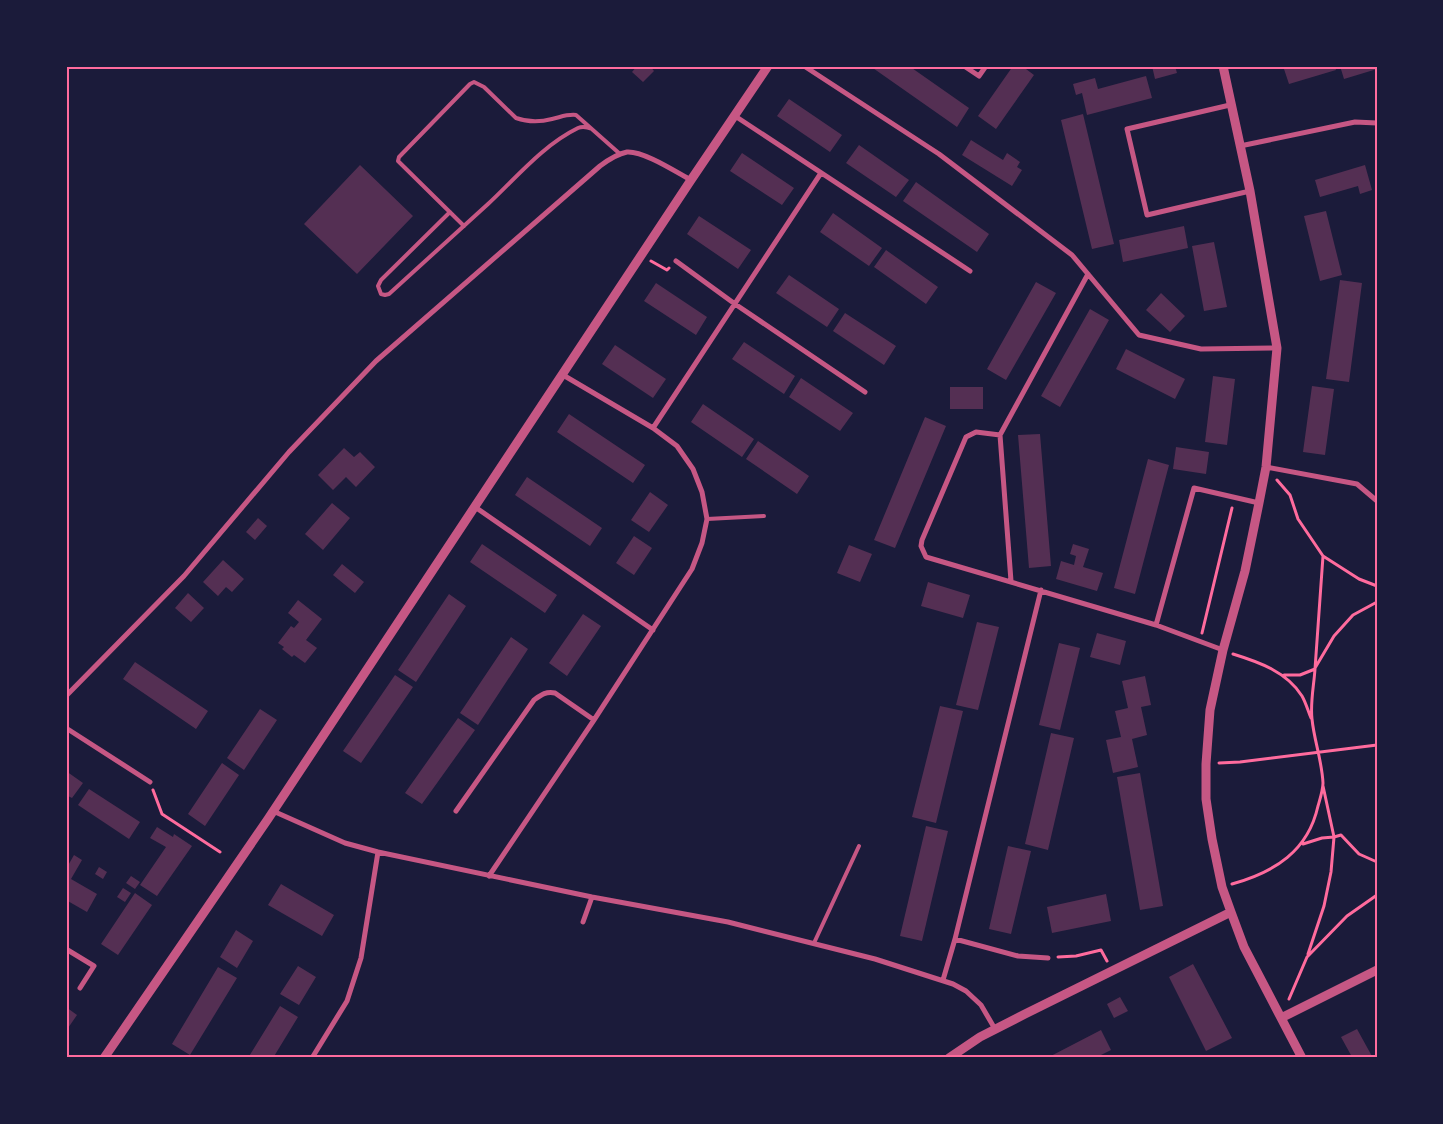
<svg xmlns="http://www.w3.org/2000/svg" width="1443" height="1124" font-family="Raleway,sans-serif">
<style>
.building{fill:#542f53}
.lines{fill:none;stroke-linecap:round;stroke-linejoin:round}
.path{stroke:#ff6b9d;stroke-width:3}
.service{stroke:#c65784;stroke-width:4}
.minor{stroke:#c65784;stroke-width:5}
.tertiary{stroke:#c65784;stroke-width:9}
.neatline{fill:none;stroke:#ff6b9d;stroke-width:2}
</style>
<rect width="100%" height="100%" fill="#1b1b3a"/>
<!-- building -->
<path class="building" d="M 637,66 L 650,66 L 654,71 L 643,82 L 632,72 Z
M 870,66 L 909,66 L 969,108 L 957,127 Z
M 1013,66 L 1022,66 L 1034,75 L 996,129 L 978,116 Z
M 1152,66 L 1175,66 L 1177,73 L 1155,79 Z
M 1283,66 L 1335,66 L 1336,70 L 1289,84 Z
M 1340,66 L 1377,66 L 1377,69 L 1344,79 Z
M 1146,76 L 1152,98 L 1087,115 L 1082,93 L 1076,95 L 1073,84 L 1095,78 L 1098,89 Z
M 789,99 L 842,135 L 830,152 L 777,116 Z
M 1083,114 L 1114,244 L 1092,249 L 1061,120 Z
M 971,140 L 1003,160 L 1007,153 L 1020,162 L 1017,167 L 1022,170 L 1012,186 L 962,155 Z
M 859,145 L 909,180 L 896,197 L 846,163 Z
M 742,153 L 794,188 L 782,205 L 730,171 Z
M 360,165 L 413,216 L 357,274 L 304,224 Z
M 1365,165 L 1372,190 L 1360,194 L 1358,186 L 1320,197 L 1315,180 Z
M 916,182 L 989,234 L 977,252 L 903,201 Z
M 1326,211 L 1342,275 L 1320,281 L 1304,216 Z
M 833,213 L 882,248 L 869,266 L 820,232 Z
M 699,216 L 751,250 L 738,269 L 687,234 Z
M 1184,226 L 1188,248 L 1123,262 L 1119,240 Z
M 1214,242 L 1227,307 L 1204,311 L 1192,246 Z
M 886,250 L 938,287 L 926,304 L 874,267 Z
M 789,275 L 839,309 L 827,327 L 776,293 Z
M 1340,280 L 1362,283 L 1349,382 L 1326,379 Z
M 1036,282 L 1056,293 L 1006,380 L 987,369 Z
M 656,283 L 707,317 L 696,335 L 644,301 Z
M 1161,293 L 1185,316 L 1170,332 L 1146,310 Z
M 1090,309 L 1109,320 L 1060,407 L 1041,396 Z
M 845,313 L 896,346 L 884,365 L 833,331 Z
M 744,342 L 795,376 L 784,394 L 732,359 Z
M 615,345 L 666,379 L 653,398 L 602,364 Z
M 1126,349 L 1185,379 L 1175,399 L 1116,369 Z
M 1213,376 L 1235,379 L 1227,445 L 1205,442 Z
M 801,378 L 853,413 L 840,431 L 789,397 Z
M 1312,386 L 1334,389 L 1325,455 L 1303,452 Z
M 950,387 L 983,387 L 983,409 L 950,409 Z
M 703,404 L 754,439 L 742,457 L 691,422 Z
M 569,414 L 645,465 L 633,483 L 557,432 Z
M 925,417 L 946,426 L 895,548 L 874,540 Z
M 1040,434 L 1051,566 L 1029,568 L 1018,435 Z
M 758,441 L 809,476 L 797,494 L 746,459 Z
M 1176,447 L 1209,452 L 1206,474 L 1173,469 Z
M 344,448 L 354,457 L 360,452 L 375,467 L 356,487 L 346,477 L 333,490 L 318,475 Z
M 1148,459 L 1169,465 L 1135,594 L 1114,588 Z
M 527,477 L 602,528 L 590,546 L 515,495 Z
M 650,492 L 668,505 L 649,532 L 631,520 Z
M 332,503 L 350,518 L 323,550 L 305,534 Z
M 258,518 L 267,526 L 255,540 L 246,532 Z
M 634,536 L 652,548 L 634,575 L 616,563 Z
M 482,544 L 557,595 L 545,613 L 470,562 Z
M 1073,544 L 1089,549 L 1083,567 L 1103,573 L 1097,591 L 1056,579 L 1061,561 L 1074,565 L 1076,556 L 1070,554 Z
M 849,545 L 872,554 L 860,582 L 837,573 Z
M 223,560 L 244,579 L 232,592 L 226,587 L 218,596 L 203,582 Z
M 342,564 L 364,582 L 355,593 L 333,575 Z
M 928,582 L 970,595 L 963,618 L 921,606 Z
M 188,593 L 204,608 L 191,622 L 175,608 Z
M 449,594 L 466,606 L 416,682 L 398,670 Z
M 298,600 L 322,619 L 306,640 L 317,648 L 305,663 L 294,655 L 292,657 L 282,649 L 284,647 L 278,643 L 291,626 L 294,628 L 299,622 L 288,613 Z
M 583,614 L 601,626 L 567,676 L 549,663 Z
M 977,622 L 999,627 L 978,710 L 956,705 Z
M 1097,633 L 1126,641 L 1120,665 L 1090,657 Z
M 511,637 L 528,649 L 478,725 L 460,713 Z
M 1059,643 L 1080,648 L 1060,730 L 1039,725 Z
M 135,662 L 208,711 L 196,729 L 123,679 Z
M 395,675 L 413,687 L 361,763 L 343,751 Z
M 1145,676 L 1151,705 L 1141,707 L 1147,735 L 1132,739 L 1138,767 L 1113,773 L 1106,740 L 1121,737 L 1115,711 L 1128,708 L 1122,681 Z
M 940,706 L 963,711 L 936,823 L 912,817 Z
M 260,709 L 277,720 L 244,770 L 227,758 Z
M 458,718 L 475,730 L 422,804 L 405,793 Z
M 1051,733 L 1074,738 L 1048,850 L 1025,844 Z
M 222,763 L 239,775 L 205,826 L 188,814 Z
M 66,771 L 83,783 L 72,798 L 66,795 Z
M 1140,773 L 1163,906 L 1140,910 L 1117,777 Z
M 89,789 L 140,822 L 129,839 L 78,805 Z
M 926,826 L 948,831 L 922,941 L 900,936 Z
M 157,827 L 173,837 L 174,834 L 192,846 L 157,896 L 140,885 L 166,847 L 150,838 Z
M 1008,846 L 1031,851 L 1011,934 L 989,929 Z
M 74,855 L 82,860 L 71,879 L 97,894 L 87,912 L 66,900 L 66,869 Z
M 99,867 L 107,872 L 103,879 L 95,874 Z
M 131,876 L 140,882 L 135,889 L 126,883 Z
M 281,884 L 334,915 L 322,936 L 268,905 Z
M 123,888 L 131,893 L 125,902 L 117,897 Z
M 135,893 L 152,905 L 118,955 L 101,944 Z
M 1106,894 L 1111,921 L 1052,933 L 1047,907 Z
M 236,930 L 253,941 L 237,968 L 220,957 Z
M 1193,964 L 1232,1038 L 1206,1051 L 1169,977 Z
M 298,966 L 316,977 L 299,1005 L 280,994 Z
M 218,967 L 237,978 L 190,1055 L 172,1044 Z
M 1120,997 L 1128,1011 L 1114,1018 L 1107,1004 Z
M 280,1006 L 298,1017 L 273,1058 L 248,1058 Z
M 66,1007 L 77,1015 L 66,1031 Z
M 1357,1029 L 1368,1049 L 1373,1058 L 1352,1057 L 1341,1037 Z
M 1101,1030 L 1111,1050 L 1095,1058 L 1047,1058 Z"/>
<g class="lines">
<!-- path -->
<path class="path" d="M 651,261 L 667,270 L 669,268
M 1277,480 L 1290,495 L 1298,519 L 1323,556 L 1359,579 L 1377,586
M 1202,633 L 1232,508
M 1233,654 C 1259,662 1287,672 1302,696 C 1306,703 1308,711 1311,718
M 1315,668 L 1334,636 L 1353,615 L 1377,602
M 1315,669 L 1323,556
M 1219,763 L 1240,762 L 1377,745
M 1323,786 L 1334,837 L 1341,835 L 1359,854 L 1377,862
M 153,790 L 162,814 L 220,852
M 1303,844 L 1322,838 L 1334,837 L 1331,872 L 1324,906 L 1308,954
M 1232,884 C 1275,872 1308,851 1318,806 C 1320,799 1323,790 1323,783 C 1322,761 1314,740 1312,719 C 1310,703 1314,685 1315,669 L 1300,675 L 1284,675
M 1058,957 L 1076,956 L 1101,950 L 1107,961
M 1289,999 L 1307,957 L 1347,916 L 1377,895"/>
<!-- service -->
<path class="service" d="M 450,212 L 381,280 L 378,286 L 381,294 L 385,295 L 389,294 C 422,264 455,234 488,204 C 516,178 543,145 578,128 C 583,126 587,127 592,129
M 464,226 L 398,161 L 399,157 L 470,84 L 474,82 L 484,87 L 516,118 C 527,122 541,122 552,119 C 561,117 567,114 576,115 L 620,154
M 707,519 L 764,516
M 814,943 L 859,846"/>
<!-- minor -->
<path class="minor" d="M 804,66 L 939,154 L 1072,255 L 1139,335 L 1201,349 L 1277,348
M 964,66 L 979,76 L 986,66
M 1230,105 L 1127,129 L 1147,215 L 1250,191
M 735,116 L 970,271
M 1240,146 L 1355,122 L 1377,123
M 676,261 L 735,304 L 865,392
M 653,428 L 821,173
M 1000,435 L 976,432 L 966,437 L 922,540 L 921,546 L 926,557 L 1156,625 L 1223,650
M 1266,467 L 1357,484 L 1377,501
M 475,507 L 653,630
M 1011,581 L 1000,435 L 1088,274
M 1156,625 L 1194,488 L 1259,503
M 66,696 L 184,576 L 289,452 L 376,361 L 600,166 C 608,160 617,154 627,152 C 644,151 676,172 691,180
M 66,728 L 150,782
M 273,811 L 345,843 L 378,852 L 592,897 L 728,922 L 875,959 L 953,984 L 966,991 L 981,1005 L 995,1029
M 456,811 L 534,700 C 541,695 546,691 555,693 L 594,720
M 489,876 L 594,720 L 692,569 L 702,543 L 707,519 L 702,492 L 693,469 L 677,446 L 653,428 L 563,375
M 583,922 L 592,897
M 955,939 L 1018,956 L 1048,958
M 66,949 L 94,966 L 80,988
M 943,980 L 955,939 L 1041,590
M 312,1058 L 347,1001 L 361,958 L 378,852"/>
<!-- tertiary -->
<path class="tertiary" d="M 1223,66 L 1250,191 L 1277,348 L 1266,467 L 1259,503 L 1245,571 L 1223,650 L 1210,710 L 1206,764 L 1206,799 L 1212,839 L 1222,887 L 1231,912 L 1244,947 L 1302,1058
M 1281,1018 L 1377,970
M 104,1058 L 268,819 L 691,180 L 768,66
M 949,1058 L 980,1037 L 1025,1014 L 1231,912"/>
</g>
<!-- border -->
<rect width="1443" height="1124" fill="none" stroke="#1b1b3a" stroke-width="135"/>
<rect x="68" y="68" width="1308" height="988" class="neatline"/>
</svg>
